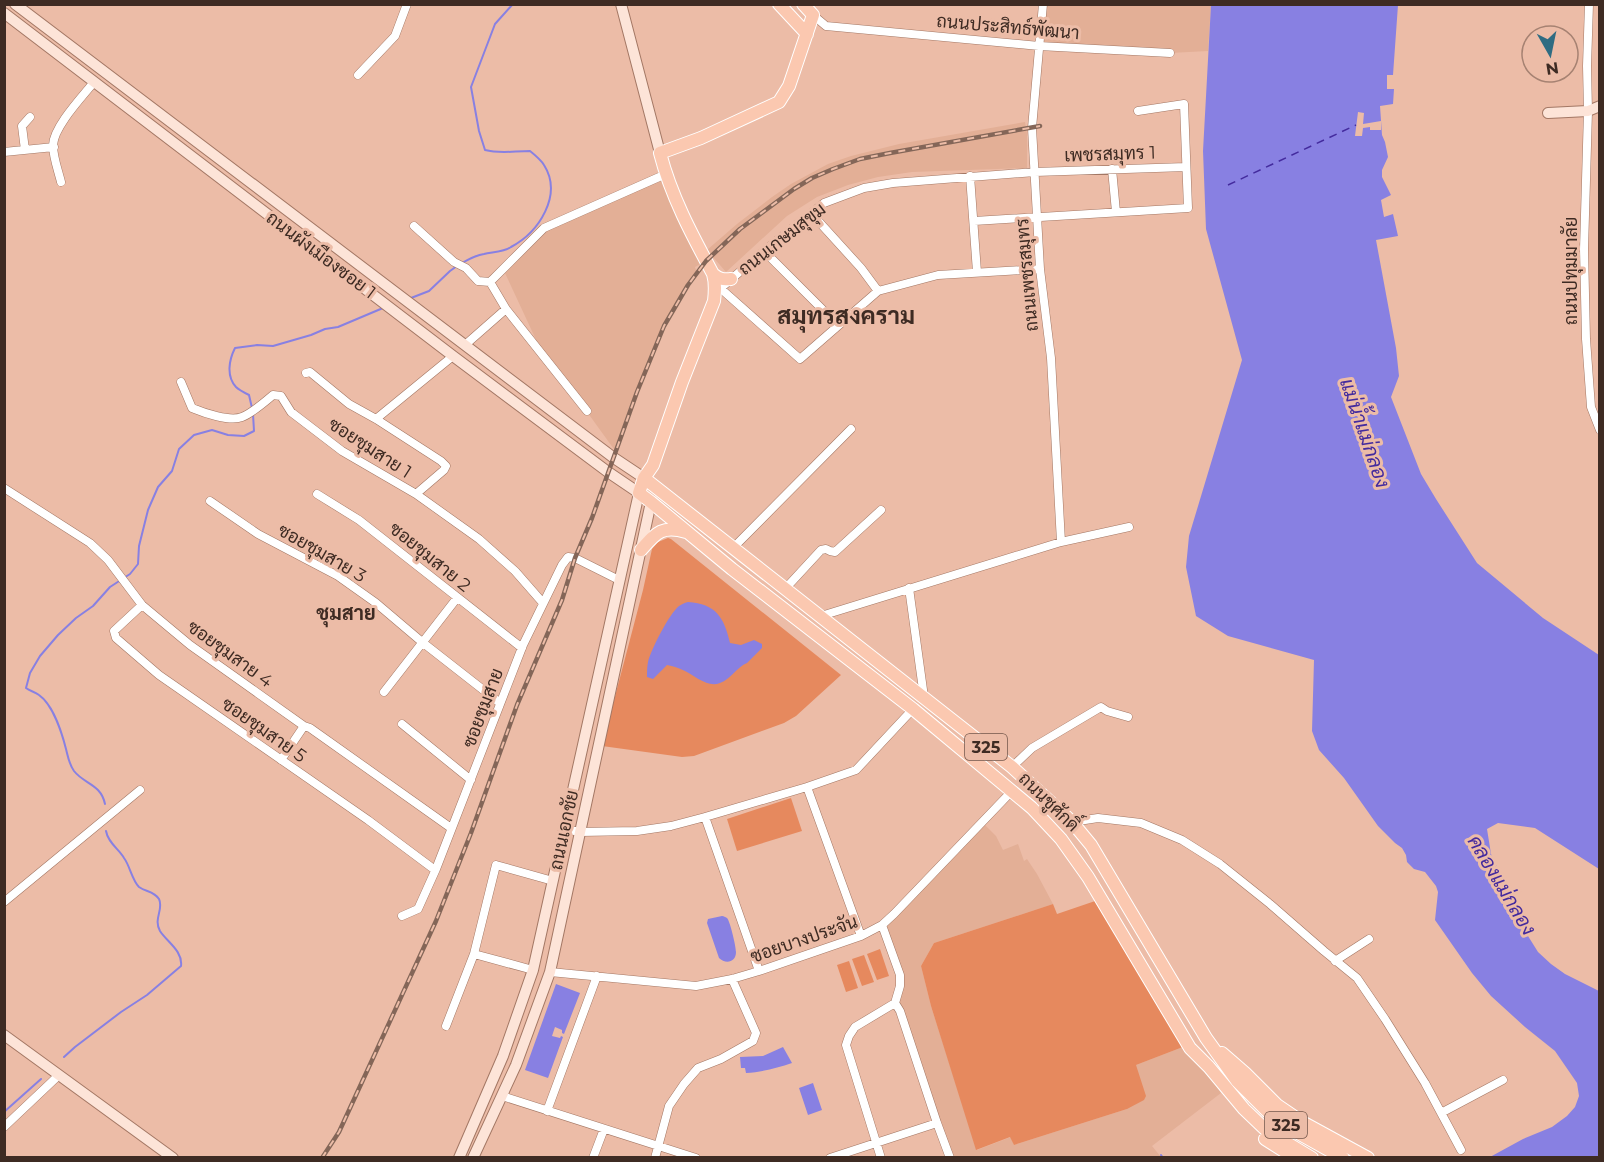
<svg xmlns="http://www.w3.org/2000/svg" width="1604" height="1162" font-family="Montserrat,Sarabun,sans-serif">
<style>
.built{fill:#e3af96}
.green{fill:#e6895e}
.water{fill:#8880e2}
.pier{fill:#ecbca7}
.lines{fill:none;stroke-linecap:round;stroke-linejoin:round}
.stream{stroke:#8880e2;stroke-width:2}
.ferry{stroke:#442b9e;stroke-width:1.5;stroke-dasharray:8 6;stroke-linecap:butt}
.street-casing{stroke:#a37764;stroke-width:9}
.secondary-casing{stroke:#a37764;stroke-width:12}
.primary-casing{stroke:#fff;stroke-width:14}
.street{stroke:#fff;stroke-width:8}
.secondary{stroke:#fde4d8;stroke-width:10}
.primary{stroke:#fbc8b0;stroke-width:12}
.rail-casing{stroke:#846658;stroke-width:4.5}
.rail{stroke:#ecbca7;stroke-width:2;stroke-dasharray:7;stroke-linecap:butt}
.labels{text-anchor:middle;dominant-baseline:central;stroke-width:6;stroke-linejoin:round;paint-order:stroke}
.shield{fill:#ecbca7;stroke:#72564b;stroke-width:1.5}
.shield-label{font-size:16px;font-weight:bold;fill:#3e2b23}
.street-label{font-size:18px;fill:#3e2b23;stroke:#ecbca7}
.water-label{font-size:20px;font-style:italic;fill:#442b9e;stroke:#ecbca7}
.neighbourhood-label{font-size:20px;font-weight:bold;fill:#3e2b23;stroke:#ecbca7}
.district-label{font-size:24px;font-weight:bold;fill:#3e2b23;stroke:#ecbca7}
</style>
<rect width="100%" height="100%" fill="#ecbca7"/>
<!-- built -->
<path class="built" d="M 1043,5 L 1211,5 L 1208,51 L 1170,53 L 1039,46 Z
M 1025,122 L 1027,134 L 1027,168 L 912,172 L 878,177 L 848,185 L 817,197 L 787,216 L 726,272 L 707,250 L 737,224 L 772,197 L 791,184 L 828,164 L 851,156 L 899,144 Z
M 666,174 L 706,261 L 695,267 L 697,273 L 664,326 L 637,392 L 616,452 L 538,344 L 505,273 L 544,228 Z
M 983,823 L 996,836 L 1003,850 L 1018,844 L 1024,861 L 1027,859 L 1037,874 L 1053,904 L 934,943 L 921,966 L 931,1006 L 977,1150 L 1011,1137 L 1014,1145 L 1127,1109 L 1136,1065 L 1188,1045 L 1221,1093 L 1152,1146 L 1161,1157 L 950,1157 L 895,1003 L 900,986 L 882,925 Z"/>
<!-- green -->
<path class="green" d="M 668,538 L 671,539 L 841,675 L 796,716 L 784,723 L 694,756 L 682,757 L 602,746 L 643,590 L 652,549 L 658,542 Z
M 791,798 L 802,831 L 737,851 L 727,819 Z
M 1101,899 L 1188,1045 L 1136,1065 L 1146,1096 L 1144,1100 L 1127,1109 L 1014,1145 L 1010,1137 L 976,1150 L 931,1006 L 921,966 L 934,943 L 1053,904 L 1057,914 Z
M 880,949 L 889,976 L 877,980 L 867,954 Z
M 864,955 L 874,982 L 862,986 L 852,959 Z
M 849,961 L 858,988 L 846,992 L 837,965 Z"/>
<!-- water -->
<path class="water" d="M 1211,5 L 1398,5 L 1393,75 L 1387,75 L 1387,89 L 1394,89 L 1393,104 L 1380,106 L 1382,135 L 1385,142 L 1388,157 L 1382,170 L 1382,177 L 1391,195 L 1381,200 L 1384,217 L 1393,214 L 1398,236 L 1376,240 L 1396,348 L 1399,376 L 1391,397 L 1421,474 L 1436,499 L 1477,563 L 1543,618 L 1599,655 L 1599,869 L 1535,828 L 1498,823 L 1487,829 L 1491,854 L 1528,936 L 1538,952 L 1551,964 L 1565,974 L 1599,991 L 1599,1157 L 1490,1157 L 1523,1139 L 1552,1127 L 1567,1116 L 1575,1107 L 1579,1096 L 1577,1083 L 1555,1051 L 1525,1027 L 1491,996 L 1472,973 L 1435,920 L 1438,892 L 1436,886 L 1425,872 L 1414,869 L 1407,862 L 1406,855 L 1402,848 L 1395,843 L 1378,826 L 1344,778 L 1319,750 L 1312,731 L 1314,660 L 1228,636 L 1196,616 L 1186,567 L 1189,536 L 1242,360 L 1206,229 L 1203,151 Z
M 688,602 C 716,604 724,617 730,643 L 741,645 L 754,640 L 762,644 L 762,648 L 747,663 C 737,667 731,679 720,683 C 708,688 695,676 685,671 C 679,668 673,666 667,665 L 653,679 L 647,677 C 647,672 647,667 648,662 C 651,650 669,614 679,606 C 682,604 684,603 688,602 Z
M 722,916 C 724,916 725,917 727,918 C 730,921 736,946 736,952 C 736,963 725,964 719,958 L 707,923 L 708,919 Z
M 556,984 L 580,993 L 564,1034 L 562,1033 L 562,1030 L 555,1027 L 552,1036 L 560,1038 L 561,1036 L 563,1037 L 548,1078 L 525,1070 Z
M 783,1047 L 792,1063 C 777,1068 763,1072 746,1073 L 745,1068 L 741,1068 L 740,1057 L 763,1056 Z
M 813,1083 L 822,1110 L 808,1115 L 799,1088 Z"/>
<!-- pier -->
<path class="pier" d="M 1358,112 L 1364,113 L 1363,124 L 1381,121 L 1381,130 L 1370,130 L 1370,127 L 1363,128 L 1362,136 L 1355,136 Z"/>
<g class="lines">
<!-- stream -->
<path class="stream" d="M 462,263 C 469,259 476,255 484,254 C 492,252 504,252 511,247 C 539,232 563,195 544,165 C 541,160 535,155 530,151 C 514,151 500,154 485,150 L 479,131 L 471,87 L 495,24 L 513,4
M 411,298 L 429,291 L 450,271 L 457,266
M 252,408 L 249,395 C 245,393 239,390 236,387 C 226,376 229,360 235,348 L 257,345 L 273,346 L 311,335 L 325,329 L 338,327 L 383,308
M 105,804 C 101,784 84,784 74,771 C 69,764 68,757 66,749 C 62,733 53,705 39,695 C 35,692 30,691 26,688 L 30,673 L 40,656 L 58,635 L 76,618 L 93,606 L 110,587 L 130,574 L 138,564 L 139,546 L 148,510 L 158,487 L 172,471 L 179,449 L 194,435 L 212,430 L 228,435 L 244,436 L 254,431 L 253,414
M 64,1057 L 75,1047 L 121,1012 L 147,995 L 181,966 C 183,951 167,942 160,931 C 153,919 164,909 159,899 C 154,891 146,892 139,887 C 132,880 130,866 124,858 C 119,849 108,843 106,831
M 4,1112 L 41,1079
M 1161,1155 L 1163,1158"/>
<!-- ferry -->
<path class="ferry" d="M 1228,185 L 1356,125"/>
<defs>
<path id="street" d="M 1043,4 L 1032,128 L 1040,269 L 1051,358 L 1061,542
M 1589,4 L 1587,66 L 1588,111 L 1584,249 L 1586,339 L 1591,407 L 1600,430
M 813,15 L 826,26 L 1039,46 L 1170,53
M 358,75 L 395,36 L 407,4
M 25,150 L 22,126 L 30,117
M 4,152 L 54,147
M 1112,169 L 1116,212
M 970,176 L 977,272
M 61,182 C 58,170 53,157 53,145 C 54,126 83,96 94,82
M 811,213 L 861,268 L 878,291
M 974,221 L 1188,208 L 1184,104 L 1138,111
M 414,226 L 454,262 L 466,268 L 478,281 L 490,282 L 544,228 L 666,174
M 764,251 L 838,325
M 490,282 L 506,309 L 587,411
M 720,288 L 800,359 L 878,291 L 938,275 L 1040,269
M 715,293 L 764,251 L 824,203 L 864,188 L 893,183 L 1035,172 L 1186,167
M 465,345 L 506,309
M 306,373 L 310,372 L 349,404 L 376,419 L 441,461 L 446,466 L 444,470 L 416,494
M 181,382 L 192,408 C 204,413 230,422 242,417 C 250,414 266,401 273,395 L 281,396 L 291,412 L 342,451 L 416,494 L 479,539 L 515,571 L 543,603
M 376,419 L 453,356
M 4,488 L 90,543 L 108,560 L 142,605 L 190,645 L 304,726 L 310,728 L 451,828
M 317,494 L 359,520 L 522,648
M 210,501 L 258,534 L 338,576 L 376,603 L 422,642 L 500,703
M 733,548 L 851,429
M 909,588 L 924,697
M 785,589 L 821,550 L 826,549 L 830,551 L 835,552 L 881,510
M 142,605 L 114,631 L 116,638 L 159,675 L 368,820 L 435,870
M 821,616 L 1061,542 L 1129,527
M 384,692 L 457,598
M 402,724 L 471,780
M 281,760 L 304,726
M 1012,767 L 1032,748 L 1101,707 L 1107,711 L 1128,717
M 807,787 L 861,936
M 705,817 L 759,971
M 1072,822 L 1098,818 L 1141,823 L 1182,840 L 1220,864 L 1270,904 L 1324,951 L 1357,978 L 1385,1019 L 1425,1083 L 1461,1150
M 564,829 L 580,832 L 637,831 L 671,826 L 705,817 L 807,787 L 856,770 L 913,709
M 4,902 L 140,790
M 402,916 L 418,909 L 436,869 L 523,645 L 562,565 L 568,557 L 575,558 L 619,580
M 474,954 L 533,970
M 1335,961 L 1369,939
M 550,972 L 696,986 L 732,979 L 759,971 L 861,936 L 882,925 L 894,914 L 1011,792
M 895,1003 L 900,1011 L 937,1123 L 950,1158
M 446,1026 L 474,954 L 496,865 L 553,881
M 502,1096 L 696,1158
M 547,1111 L 597,976
M 1441,1113 L 1503,1080
M 4,1127 L 59,1075
M 593,1158 L 604,1129
M 655,1158 L 669,1106 L 684,1084 L 698,1068 L 721,1059 L 753,1041 L 756,1033 L 732,979
M 830,1158 L 937,1123
M 881,1158 L 846,1045 L 849,1036 L 855,1027 L 895,1003 L 900,986 L 900,975 L 882,925"/>
<path id="secondary" d="M 15,4 L 614,458 L 644,478
M 621,4 L 660,153
M 4,13 L 453,356 L 608,472 L 639,493 L 533,970 L 503,1056 L 459,1158
M 1548,113 L 1588,111 L 1600,106
M 4,1035 L 173,1158
M 473,1158 L 516,1065 L 550,972 L 651,502"/>
<path id="primary" d="M 779,4 L 807,34
M 803,4 L 813,15 L 789,86 L 779,102 L 701,138 L 660,153 C 671,196 692,235 713,274 C 716,284 715,292 714,301 L 682,382 L 653,465 L 644,478 L 639,493 L 651,502 L 732,569 L 913,709 L 1032,808 L 1061,839 L 1088,877 L 1190,1048 L 1209,1067 L 1244,1109 L 1267,1131 L 1312,1158
M 713,274 C 719,279 723,280 731,279
M 644,478 L 1012,767 L 1072,822 L 1091,845 L 1206,1038 L 1237,1081 L 1267,1111 L 1298,1133 L 1343,1158
M 641,550 C 656,533 662,525 686,532
M 1222,1053 L 1245,1073 L 1277,1105 L 1302,1122 L 1368,1158
M 1265,1139 L 1295,1158"/>
</defs>
<!-- street casing -->
<use href="#street" class="street-casing"/>
<!-- secondary casing -->
<use href="#secondary" class="secondary-casing"/>
<!-- primary casing -->
<use href="#primary" class="primary-casing"/>
<!-- street -->
<use href="#street" class="street"/>
<!-- secondary -->
<use href="#secondary" class="secondary"/>
<!-- primary -->
<use href="#primary" class="primary"/>
<defs>
<path id="rail" d="M 322,1158 L 339,1132 L 436,921 L 471,833 L 517,705 L 562,600 L 575,558 L 592,518 L 637,392 L 664,326 L 688,285 L 706,261 L 740,229 L 794,189 L 812,178 L 833,169 L 860,159 L 890,153 L 1040,126"/>
</defs>
<!-- rail casing -->
<use href="#rail" class="rail-casing"/>
<!-- rail -->
<use href="#rail" class="rail"/>
</g>
<g class="labels">
<!-- shield labels -->
<g class="shield">
<rect x="965" y="734" width="42" height="26" rx="4.5"/>
<rect x="1265" y="1112" width="42" height="26" rx="4.5"/>
</g>
<g class="shield-label">
<text x="986" y="747">325</text>
<text x="1286" y="1125">325</text>
</g>
<!-- street labels -->
<g class="street-label">
<text transform="translate(1008 27) rotate(5)">ถนนประสิทธ์พัฒนา</text>
<text transform="translate(1110 154) rotate(-2)">เพชรสมุทร 1</text>
<text transform="translate(782 239) rotate(-38)">ถนนเกษมสุขุม</text>
<text transform="translate(321 255) rotate(37)">ถนนผังเมืองซอย 1</text>
<text transform="translate(1571 271) rotate(-90)">ถนนปทุมมาลัย</text>
<text transform="translate(1027 275) rotate(-95)">ถนนเพชรสมุทร</text>
<text transform="translate(370 448) rotate(33)">ซอยชุมสาย 1</text>
<text transform="translate(322 553) rotate(30)">ซอยชุมสาย 3</text>
<text transform="translate(430 557) rotate(39)">ซอยชุมสาย 2</text>
<text transform="translate(230 654) rotate(36)">ซอยชุมสาย 4</text>
<text transform="translate(483 708) rotate(-69)">ซอยชุมสาย</text>
<text transform="translate(264 730) rotate(35)">ซอยชุมสาย 5</text>
<text transform="translate(1049 802) rotate(44)">ถนนชูศักดิ์</text>
<text transform="translate(564 830) rotate(-78)">ถนนเอกชัย</text>
<text transform="translate(804 939) rotate(-19)">ซอยบางประจัน</text>
</g>
<!-- water labels -->
<g class="water-label">
<text transform="translate(1365 433) rotate(71)">แม่น้ำแม่กลอง</text>
<text transform="translate(1502 885) rotate(59)">คลองแม่กลอง</text>
</g>
<!-- neighbourhood labels -->
<g class="neighbourhood-label">
<text x="346" y="613">ชุมสาย</text>
</g>
<!-- district labels -->
<g class="district-label">
<text x="846" y="315">สมุทรสงคราม</text>
</g>
</g>
<!-- border -->
<rect width="1604" height="1162" fill="none" stroke="#3e2b23" stroke-width="12"/>
<!-- north arrow -->
<g transform="translate(1550 54) rotate(171)"><circle r="28" fill="#ecbca7" stroke="#a68272" stroke-width="1.5"/>
<path d="M0-4.5L10 22L0 15L-10 22Z" fill="#2f6c82"/>
<text y="-9" font-size="16" font-weight="bold" text-anchor="middle" fill="#3e2b23">N</text>
</g>
</svg>
